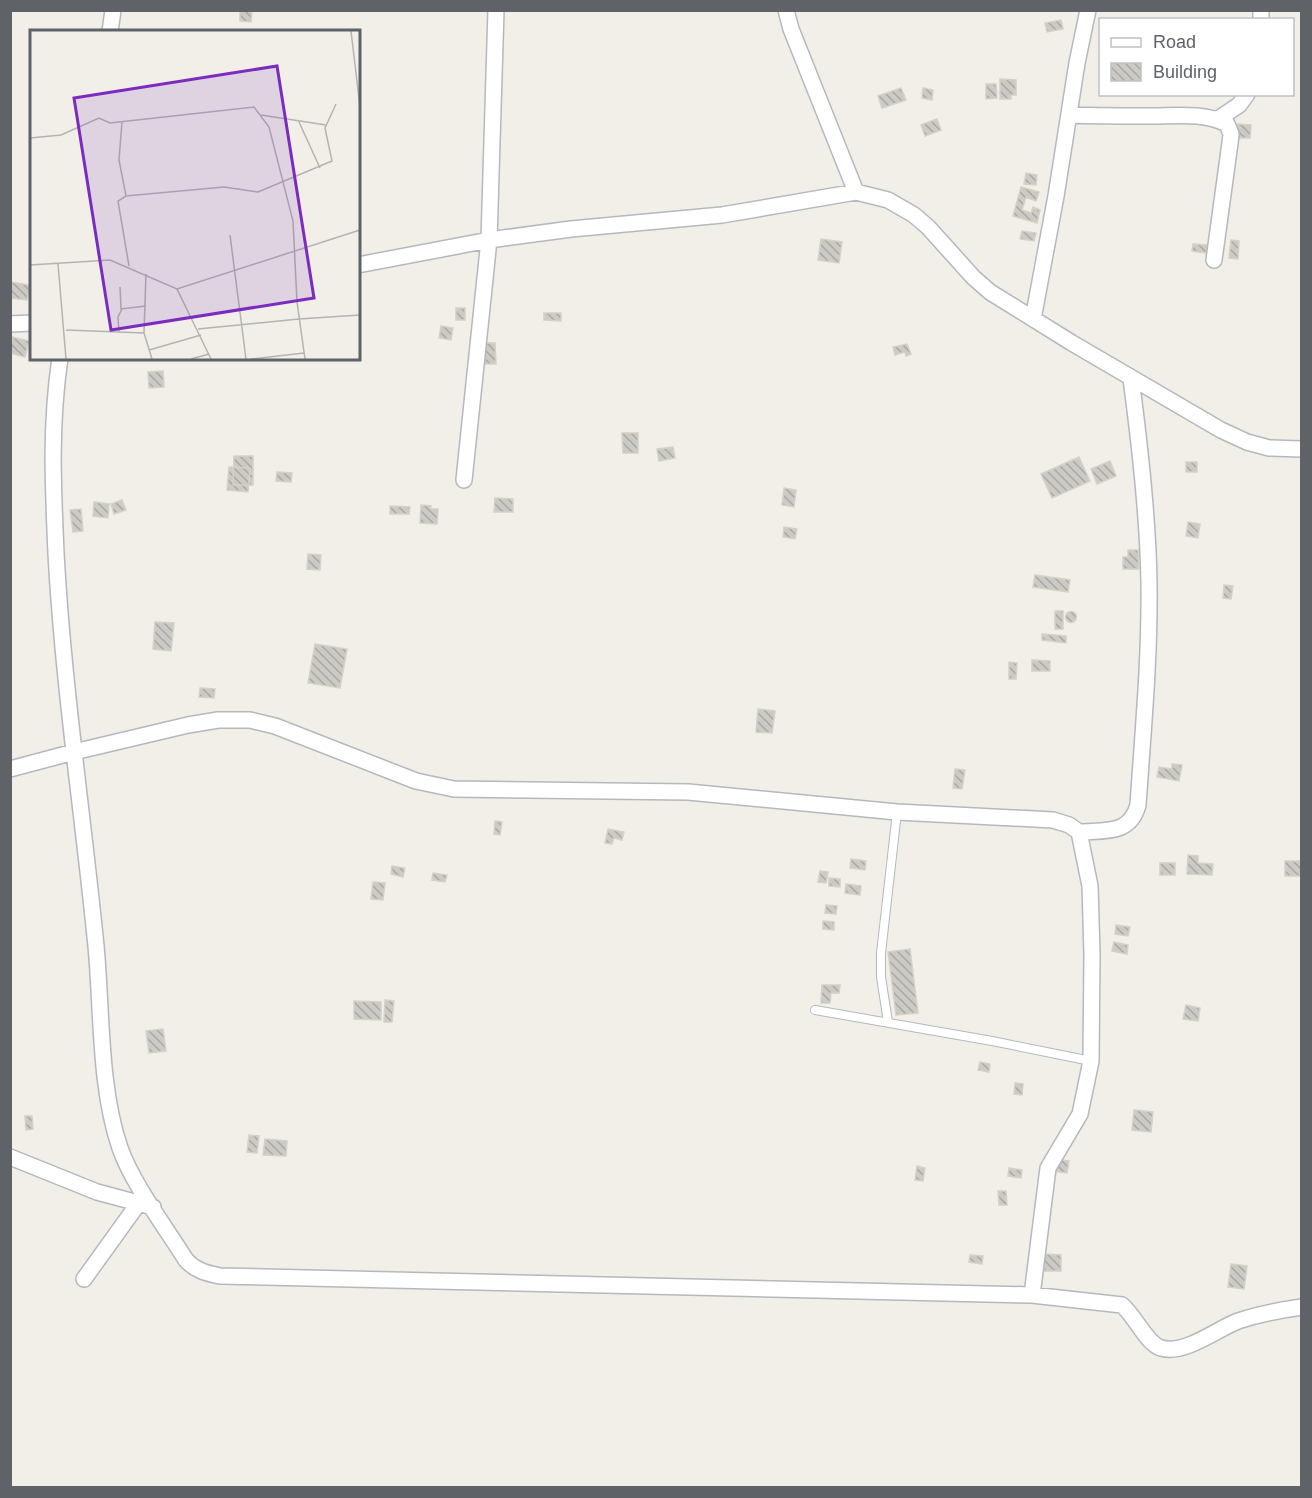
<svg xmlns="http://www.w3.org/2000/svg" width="1312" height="1498" font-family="Helvetica,sans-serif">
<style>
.building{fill:url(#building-back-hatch);stroke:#d6d1c6;stroke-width:1.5}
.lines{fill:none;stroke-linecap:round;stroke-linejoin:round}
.service-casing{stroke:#b5b8bc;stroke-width:10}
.minor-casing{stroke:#b5b8bc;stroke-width:18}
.service{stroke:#fff;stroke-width:8}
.minor{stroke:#fff;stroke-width:15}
.inset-road{fill:none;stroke:#b3b3b1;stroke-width:1.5}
.view{fill:#7b2cbf;fill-opacity:0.15;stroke:#7b2cbf;stroke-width:3}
.inset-edge{fill:none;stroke:#5f6368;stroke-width:3}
</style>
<defs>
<pattern id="building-back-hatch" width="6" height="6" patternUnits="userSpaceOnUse" patternTransform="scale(1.5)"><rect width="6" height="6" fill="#cccac5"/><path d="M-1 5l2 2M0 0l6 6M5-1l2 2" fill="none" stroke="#a9a8a4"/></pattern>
</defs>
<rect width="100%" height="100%" fill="#f1efe8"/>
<!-- building -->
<path class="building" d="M 240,10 L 252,10 L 251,22 L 240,21 Z
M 1061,20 L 1063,29 L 1047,32 L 1045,23 Z
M 1000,79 L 1016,80 L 1016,95 L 1011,95 L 1011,99 L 1000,99 Z
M 986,84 L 996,84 L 997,98 L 986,99 Z
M 901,88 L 906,100 L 882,108 L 878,96 Z
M 923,88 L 933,90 L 932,100 L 922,98 Z
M 937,119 L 941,130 L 925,136 L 921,125 Z
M 1237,124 L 1251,125 L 1250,138 L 1236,138 Z
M 1026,173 L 1037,175 L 1036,185 L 1024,184 Z
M 1021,187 L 1039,192 L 1036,201 L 1026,197 L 1022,210 L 1031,213 L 1033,207 L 1040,210 L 1037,223 L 1013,216 Z
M 1022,231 L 1036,233 L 1034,241 L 1020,239 Z
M 821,239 L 842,242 L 839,263 L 818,260 Z
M 1231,240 L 1239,241 L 1238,259 L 1229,258 Z
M 1193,244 L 1207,245 L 1206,253 L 1192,251 Z
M 11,282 L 30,285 L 27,300 L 10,298 Z
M 456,308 L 465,308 L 465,320 L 456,320 Z
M 544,313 L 561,313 L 561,321 L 544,320 Z
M 441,326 L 453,328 L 451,340 L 439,338 Z
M 12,337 L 29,341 L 25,357 L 10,353 Z
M 485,343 L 495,343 L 496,364 L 485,364 Z
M 907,344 L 911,354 L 906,356 L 905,352 L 895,355 L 893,347 Z
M 163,371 L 164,387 L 149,388 L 148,372 Z
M 622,433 L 638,433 L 638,453 L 623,453 Z
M 673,447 L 675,458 L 659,461 L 657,449 Z
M 234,456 L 253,456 L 253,485 L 233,485 Z
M 1079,457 L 1090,481 L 1052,498 L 1041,474 Z
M 1110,461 L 1116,476 L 1097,484 L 1091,469 Z
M 1186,462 L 1197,462 L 1197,472 L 1186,472 Z
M 229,467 L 250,468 L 248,492 L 227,490 Z
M 277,472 L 292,473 L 291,482 L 276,481 Z
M 784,488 L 796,490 L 794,507 L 782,505 Z
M 495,498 L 513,499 L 513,512 L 494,512 Z
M 122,500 L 126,510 L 114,514 L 111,504 Z
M 94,502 L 109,504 L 108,518 L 93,516 Z
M 421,505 L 431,506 L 430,509 L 438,509 L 437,524 L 420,523 Z
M 390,506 L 410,507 L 409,514 L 390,514 Z
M 81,509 L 83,531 L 73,532 L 70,510 Z
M 1188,522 L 1200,524 L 1198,538 L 1186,536 Z
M 784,527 L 797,529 L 795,539 L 783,537 Z
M 1128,550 L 1138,550 L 1139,569 L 1123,569 L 1123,557 L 1128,557 Z
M 308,554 L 321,555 L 320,570 L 307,569 Z
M 1035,575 L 1070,580 L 1068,592 L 1033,587 Z
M 1224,585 L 1233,586 L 1231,599 L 1223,598 Z
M 1055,611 L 1063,611 L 1063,629 L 1055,629 Z
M1065.5 617a5.5 5.5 0 1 1 11 0a5.5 5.5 0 1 1-11 0Z
M 155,622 L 174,623 L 171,651 L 153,649 Z
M 1042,634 L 1066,636 L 1066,643 L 1042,640 Z
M 315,644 L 347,649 L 340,688 L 308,683 Z
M 1032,660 L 1050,661 L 1050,671 L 1032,671 Z
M 1009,662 L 1017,663 L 1016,679 L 1009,679 Z
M 200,688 L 215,689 L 214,698 L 199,697 Z
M 758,709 L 775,711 L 772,733 L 756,732 Z
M 1172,764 L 1182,765 L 1179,781 L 1157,777 L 1159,767 L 1172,769 Z
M 955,769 L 965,770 L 962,789 L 953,788 Z
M 495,821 L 502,822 L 500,835 L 494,834 Z
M 608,829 L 624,832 L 622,840 L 614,838 L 612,844 L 605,843 Z
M 1188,855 L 1198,856 L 1198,863 L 1213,864 L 1212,875 L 1187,874 Z
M 851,859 L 866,861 L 865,870 L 850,868 Z
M 1285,861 L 1302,861 L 1302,876 L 1285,876 Z
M 1160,863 L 1175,863 L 1175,875 L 1160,875 Z
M 392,866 L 405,868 L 403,877 L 391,874 Z
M 820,871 L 828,872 L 826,883 L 818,882 Z
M 433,873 L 447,875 L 445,882 L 432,880 Z
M 829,878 L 840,879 L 840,887 L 829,886 Z
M 373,882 L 385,883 L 383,900 L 371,899 Z
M 846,884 L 861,886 L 860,895 L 845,893 Z
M 826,905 L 837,906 L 836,914 L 825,913 Z
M 823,921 L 834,922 L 834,930 L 823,929 Z
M 1116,925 L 1130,927 L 1128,936 L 1115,934 Z
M 1114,942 L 1128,945 L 1127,954 L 1112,951 Z
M 910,949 L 918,1013 L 896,1015 L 888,952 Z
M 822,985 L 840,985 L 839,993 L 831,993 L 830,1003 L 821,1003 Z
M 385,1000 L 394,1001 L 392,1022 L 384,1022 Z
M 354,1001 L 381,1002 L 381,1020 L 354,1019 Z
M 1186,1005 L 1200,1008 L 1198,1021 L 1183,1019 Z
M 163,1029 L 166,1051 L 149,1053 L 146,1031 Z
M 980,1062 L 990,1064 L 989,1072 L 978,1070 Z
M 1015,1083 L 1023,1084 L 1022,1095 L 1014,1094 Z
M 1134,1110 L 1153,1112 L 1151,1132 L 1132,1130 Z
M 25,1116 L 32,1116 L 33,1129 L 26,1130 Z
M 249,1135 L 259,1136 L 257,1153 L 247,1152 Z
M 265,1139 L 287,1141 L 286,1156 L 263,1155 Z
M 1055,1159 L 1069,1161 L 1067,1173 L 1053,1171 Z
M 917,1166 L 925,1168 L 923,1181 L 915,1180 Z
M 1009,1168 L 1022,1170 L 1021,1178 L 1008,1176 Z
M 998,1191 L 1006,1191 L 1007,1205 L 999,1205 Z
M 1044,1254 L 1061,1255 L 1061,1271 L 1044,1271 Z
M 970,1255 L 983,1256 L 982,1264 L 969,1262 Z
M 1231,1264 L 1247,1266 L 1244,1289 L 1228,1287 Z"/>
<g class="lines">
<defs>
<path id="service" d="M 815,1010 L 992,1041 L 1091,1061
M 888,1022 L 881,977 L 881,953 L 897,812"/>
<path id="minor" d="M 786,10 L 791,29 L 856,192
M 1261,20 L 1261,10
M 110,32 L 113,10
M 1069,115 C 1096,116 1122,116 1149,116 C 1175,116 1204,112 1227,124 L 1231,134 L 1230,143 L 1214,260
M 1218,119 L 1239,105 L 1247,94
M 358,265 L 489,240 L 571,229 L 722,215 L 856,192 L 888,200 L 914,215 L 928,227 L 973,277 L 990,292 L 1072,343 L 1221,430 L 1247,442 L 1269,448 L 1302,449
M 1033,319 L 1056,196 L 1077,63 L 1088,10
M 10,324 L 32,323
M 60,358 C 50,426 53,485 56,553 C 63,684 83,815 96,946 C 102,1010 99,1087 120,1148 C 132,1183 166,1228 186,1260 C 196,1271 206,1273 220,1276 L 1032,1295 L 1122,1305 C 1135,1316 1147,1344 1161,1348 C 1185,1355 1217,1329 1238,1321 C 1259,1314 1280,1310 1302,1307
M 464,480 L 489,240 L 496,10
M 10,769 L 74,752 L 188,725 L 218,720 L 250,720 L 275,726 L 416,781 L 454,789 L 688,792 L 897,812 L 1053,820 L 1069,825 L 1079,832 L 1090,886 L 1092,954 L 1091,1061 L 1080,1114 L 1048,1168 L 1032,1295
M 1079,832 C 1105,830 1130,835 1138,805 C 1143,731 1150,657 1149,583 C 1148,514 1140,446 1131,379
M 10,1157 L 97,1192 L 153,1207
M 84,1279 L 138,1204"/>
</defs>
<!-- service casing -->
<use href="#service" class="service-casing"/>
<!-- minor casing -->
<use href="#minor" class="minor-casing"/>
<!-- service -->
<use href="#service" class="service"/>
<!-- minor -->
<use href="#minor" class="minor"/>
</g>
<!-- overview -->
<g transform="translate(30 30)">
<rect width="330" height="330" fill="#f1efe8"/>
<path class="inset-road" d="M 321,1 L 330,77M 231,85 L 296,95M 92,92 L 89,130 L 96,166 L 194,157 L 228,162 L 302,131 L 295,98 L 306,74M 269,92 L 290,138M 0,108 L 31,105 L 69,88 L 80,93 L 224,77 L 239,97 L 263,191 L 267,272 L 275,329M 96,166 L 88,171 L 99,236M 200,205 L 216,329M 28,234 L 36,329M 0,235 L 80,230 L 147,259 L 330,200M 116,244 L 114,303 L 122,329M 90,257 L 91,279 L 116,276M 147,259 L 181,329M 269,289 L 330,285M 168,299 L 269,289M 36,300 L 114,303M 89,303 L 88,287 L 92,279M 119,320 L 171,305M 161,329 L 179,324M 221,329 L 274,323"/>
<path class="view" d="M 247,36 L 284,268 L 81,300 L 44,68 Z"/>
<rect width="330" height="330" class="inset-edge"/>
</g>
<!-- border -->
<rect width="1312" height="1498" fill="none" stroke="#5f6368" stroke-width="24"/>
<!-- legend -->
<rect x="1099" y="18" width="195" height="78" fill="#ffffff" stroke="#bfc1c3" stroke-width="1.5"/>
<rect x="1111" y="38" width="30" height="9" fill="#ffffff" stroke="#bfc1c3" stroke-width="1.5"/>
<text x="1153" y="48" font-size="18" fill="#5f6368">Road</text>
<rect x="1111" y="63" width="30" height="18" fill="url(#building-back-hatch)" stroke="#bfc1c3" stroke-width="1.5"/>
<text x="1153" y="78" font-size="18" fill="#5f6368">Building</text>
</svg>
